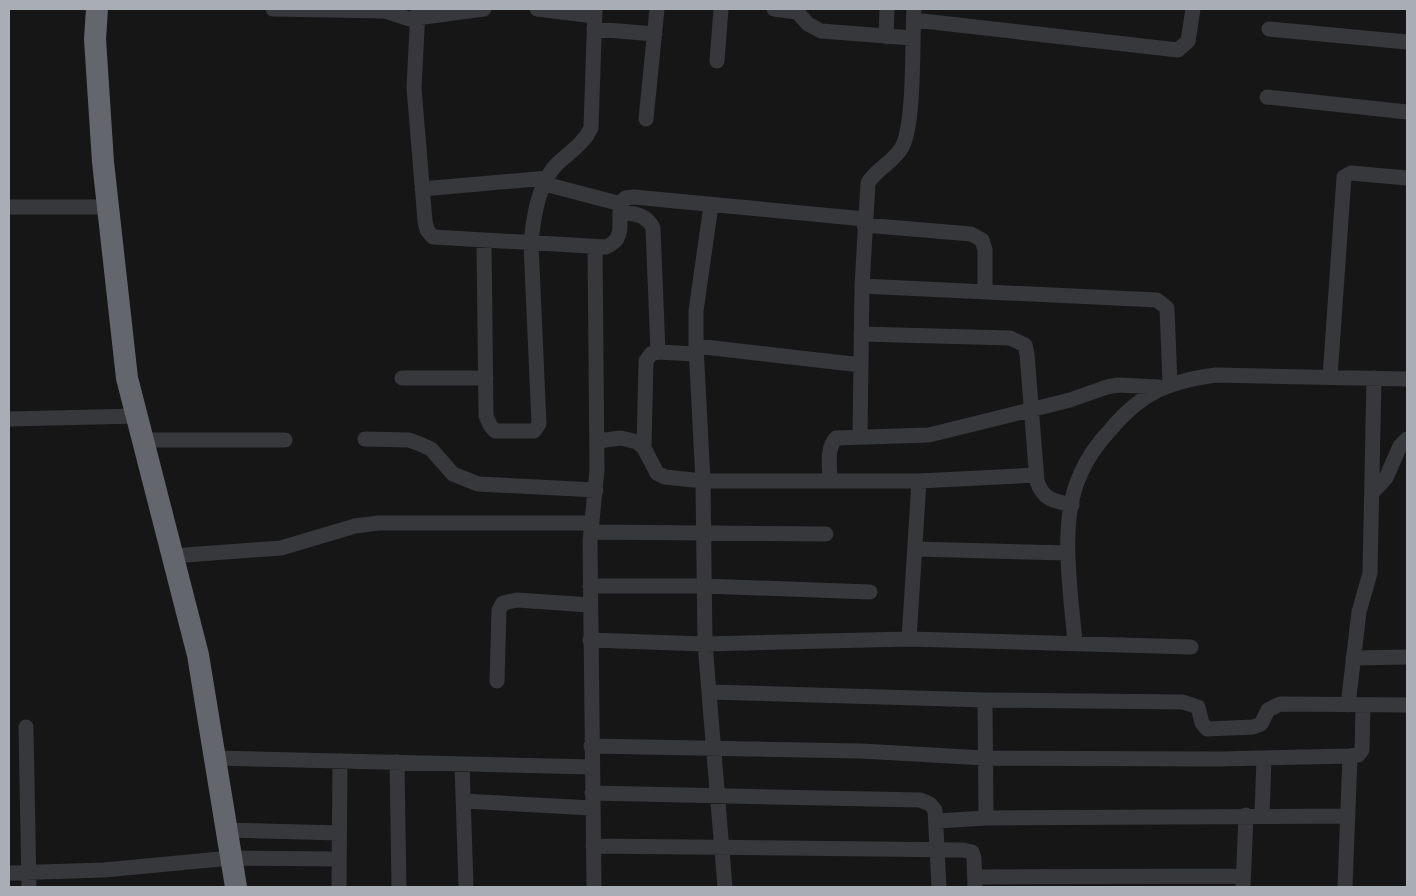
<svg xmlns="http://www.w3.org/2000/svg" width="1416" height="896" font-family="Inter,sans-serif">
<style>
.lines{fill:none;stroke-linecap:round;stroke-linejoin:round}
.minor{stroke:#37383c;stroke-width:15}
.highway{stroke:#64666d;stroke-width:22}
</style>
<rect width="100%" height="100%" fill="#161617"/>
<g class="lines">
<!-- minor -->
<path class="minor" d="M 273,9 L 385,11 L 409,19 L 484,9
M 418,9 L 414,88 L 425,221 L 427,230 L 433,237 L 606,247 C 631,236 612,215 625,198 L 634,197 L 865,219
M 537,9 L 594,16
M 774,9 L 797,12 L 808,24 L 821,31 L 912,38
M 914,20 L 1178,50 L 1188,41 L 1193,9
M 594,29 L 655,34
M 1269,29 L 1407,42
M 886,37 L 887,9
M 717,61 L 721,9
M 1267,97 L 1407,112
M 646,119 L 657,9
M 545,184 L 621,204
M 422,189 L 548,178
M 711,205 L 696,311 L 696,346 L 703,481 L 705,644 L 725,887
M 9,207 L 108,207
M 621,212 C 635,214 646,214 653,228 L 658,352
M 864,225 L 971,234 L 982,240 L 985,250 L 985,291
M 484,242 L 486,416 L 490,425 L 495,431 L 534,431 L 539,424 L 531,244 C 533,218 538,183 557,164 C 569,152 583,145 591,128 L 595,9
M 862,286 L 1157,300 L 1167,308 L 1170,384
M 861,334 L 1010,338 L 1025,345 L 1027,354 L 1037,481 C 1043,500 1054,501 1072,505
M 696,346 L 861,365
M 1330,377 L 1344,177 L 1351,173 L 1407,178
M 402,378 L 486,378
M 9,419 L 137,416
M 860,437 L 862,286 L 868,183 C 876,169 894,162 902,147 C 915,123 912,40 914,9
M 365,439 L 409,440 L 420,444 L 431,449 L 453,474 L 478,484 L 596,490
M 143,440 L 285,440
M 597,441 L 621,438 L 637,442 L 644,448 L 657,473 L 665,477 L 703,481 L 919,481 L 1036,475
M 644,448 L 646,361 L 651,354 L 658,352 L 696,354
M 830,481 C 830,467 826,449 836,438 L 929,435 L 1070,400 L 1107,387 L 1118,385 L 1159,387
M 1372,493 L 1386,478 L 1400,446 L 1407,439
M 591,532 L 826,534
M 915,549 L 1068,553
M 172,556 L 281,548 L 355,526 L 378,523 L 592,523
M 590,586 L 704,586 L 870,592
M 909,639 L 919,481
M 590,640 L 705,644 L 909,639 L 1191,647
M 1075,643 C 1071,592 1058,520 1081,473 C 1088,456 1099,442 1111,429 C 1142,392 1170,381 1216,375 L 1407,379
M 1353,658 L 1407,657
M 497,681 L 499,610 L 503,603 L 517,600 L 590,605
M 709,692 L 985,700 L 1183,702 L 1198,707 L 1202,723 L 1207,729 L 1253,727 L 1261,724 L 1268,710 L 1280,704 L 1407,705
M 985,700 L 986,818
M 1348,705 L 1359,612 L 1370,573 L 1374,378
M 26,727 L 29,887
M 591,746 L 861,751 L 985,758 L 1220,759 L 1350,756 L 1358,755 L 1362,750 L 1363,705
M 214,758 L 591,767
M 397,762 L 399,887
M 462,764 L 466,887
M 592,793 L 920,800 L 930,804 L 935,810 L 939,887
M 463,801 L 592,808
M 1262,815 L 1264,759
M 937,821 L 986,818 L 1348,816
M 226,830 L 339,833
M 593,846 L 963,850 L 972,852 L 974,858 L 975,887
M 9,873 L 104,870 L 231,858 L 339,859
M 975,877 L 1243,876
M 339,887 L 340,761
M 594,887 L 590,541 L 597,470 L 595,247
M 1243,887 L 1246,815
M 1345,887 L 1350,756"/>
<!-- highway -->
<path class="highway" d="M 97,9 L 95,39 L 103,162 L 127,378 L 198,655 L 236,887"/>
</g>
<!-- border -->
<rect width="1416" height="896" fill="none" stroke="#a9adb6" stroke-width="20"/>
</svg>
